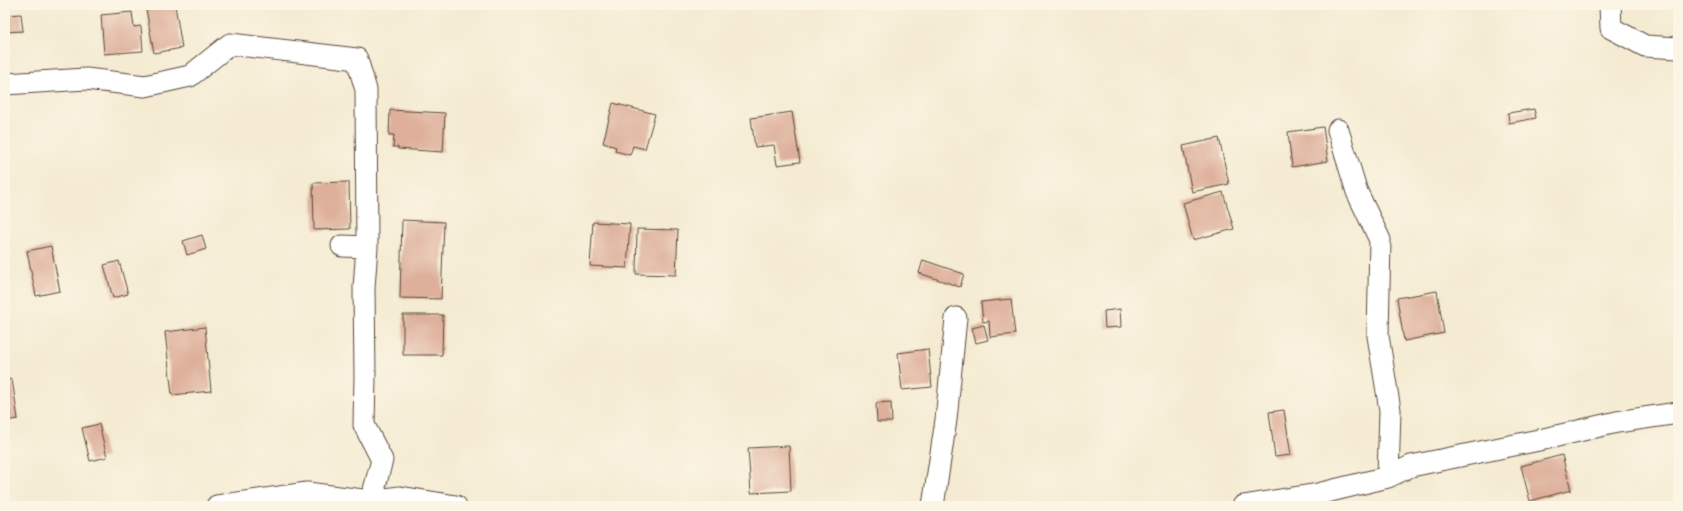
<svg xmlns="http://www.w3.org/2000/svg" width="1683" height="511" font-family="Itim,sans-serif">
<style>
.building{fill:#deb09b}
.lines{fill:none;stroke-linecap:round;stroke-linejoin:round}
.minor-casing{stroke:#574739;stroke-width:23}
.minor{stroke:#fff;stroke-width:21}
</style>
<rect width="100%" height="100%" fill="#fcf5e5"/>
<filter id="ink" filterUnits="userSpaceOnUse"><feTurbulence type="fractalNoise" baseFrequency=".025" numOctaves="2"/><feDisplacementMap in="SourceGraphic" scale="8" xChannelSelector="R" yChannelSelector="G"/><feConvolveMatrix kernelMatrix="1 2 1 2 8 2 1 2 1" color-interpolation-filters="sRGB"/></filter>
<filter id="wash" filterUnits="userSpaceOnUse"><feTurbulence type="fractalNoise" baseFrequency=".012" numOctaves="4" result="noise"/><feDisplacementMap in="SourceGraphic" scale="16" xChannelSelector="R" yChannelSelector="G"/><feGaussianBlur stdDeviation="0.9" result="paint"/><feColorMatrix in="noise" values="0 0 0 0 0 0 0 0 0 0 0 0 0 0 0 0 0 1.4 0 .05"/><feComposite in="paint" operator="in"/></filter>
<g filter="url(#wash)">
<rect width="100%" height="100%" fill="#f4ebd2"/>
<g id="blocks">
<!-- building -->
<path class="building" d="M 165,5 L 175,5 L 182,48 L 154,53 L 146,9 Z
M 132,12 L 134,27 L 141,26 L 143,51 L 104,54 L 101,15 Z
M 21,14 L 23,31 L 5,32 L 5,15 Z
M 613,103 L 655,114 L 645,149 L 633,146 L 630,155 L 615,151 L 616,147 L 603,143 Z
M 1534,109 L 1536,118 L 1509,123 L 1508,113 Z
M 390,110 L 445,113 L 443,152 L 398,149 L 398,147 L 393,147 L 394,135 L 389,135 Z
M 792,112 L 800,162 L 777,165 L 774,145 L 755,147 L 751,118 Z
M 1323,127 L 1328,161 L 1292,167 L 1288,132 Z
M 1219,138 L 1229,184 L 1192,192 L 1183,146 Z
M 349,182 L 350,229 L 314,230 L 313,183 Z
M 1223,192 L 1234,229 L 1193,240 L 1183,203 Z
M 402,220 L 444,222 L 441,299 L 400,298 Z
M 593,222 L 630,224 L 627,268 L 590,266 Z
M 637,229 L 678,230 L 676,275 L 636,274 Z
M 202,235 L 206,249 L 187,255 L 183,241 Z
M 51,246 L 60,291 L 36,296 L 27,251 Z
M 923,260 L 964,274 L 960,287 L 919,273 Z
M 119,261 L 128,294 L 113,298 L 104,265 Z
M 1437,291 L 1444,333 L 1404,341 L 1397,298 Z
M 1011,299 L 1015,334 L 990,337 L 989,321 L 983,322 L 981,302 Z
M 1120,309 L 1121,327 L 1105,328 L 1104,311 Z
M 403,315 L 443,315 L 442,355 L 403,355 Z
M 984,325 L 988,340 L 976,343 L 972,328 Z
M 205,327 L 211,391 L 172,395 L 165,332 Z
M 928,349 L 932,387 L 902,390 L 898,353 Z
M 12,379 L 18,419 L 5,421 L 5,381 Z
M 891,402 L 892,422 L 877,422 L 876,403 Z
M 1284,410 L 1291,455 L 1275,457 L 1269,412 Z
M 99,424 L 107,457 L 90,461 L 82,428 Z
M 789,446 L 791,491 L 751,493 L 748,448 Z
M 1562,455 L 1571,490 L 1530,501 L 1521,466 Z"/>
</g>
</g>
<g filter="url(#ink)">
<use href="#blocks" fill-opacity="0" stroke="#574739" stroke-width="1"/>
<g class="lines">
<defs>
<path id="minor" d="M 1610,5 L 1611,28 L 1645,46 L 1678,48
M 5,84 L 86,79 L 145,86 L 190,76 L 230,44 L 357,59 L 366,90 L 367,247 L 342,246
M 1388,477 L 1411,466 L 1544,439 L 1617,422 L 1678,413
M 371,501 L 400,497 L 456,506
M 217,506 L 307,493 L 371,501 L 382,460 L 364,425 L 365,376 L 364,288 L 367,247
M 933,506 L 946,420 L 956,318
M 1243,506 L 1318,494 L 1388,477 L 1390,410 L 1378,336 L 1380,240 L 1357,192 L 1338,130"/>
</defs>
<!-- minor casing -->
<use href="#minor" class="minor-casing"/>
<!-- minor -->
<use href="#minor" class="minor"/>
</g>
</g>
<!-- margin -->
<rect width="1683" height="511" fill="none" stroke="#fcf5e5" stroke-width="20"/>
</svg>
